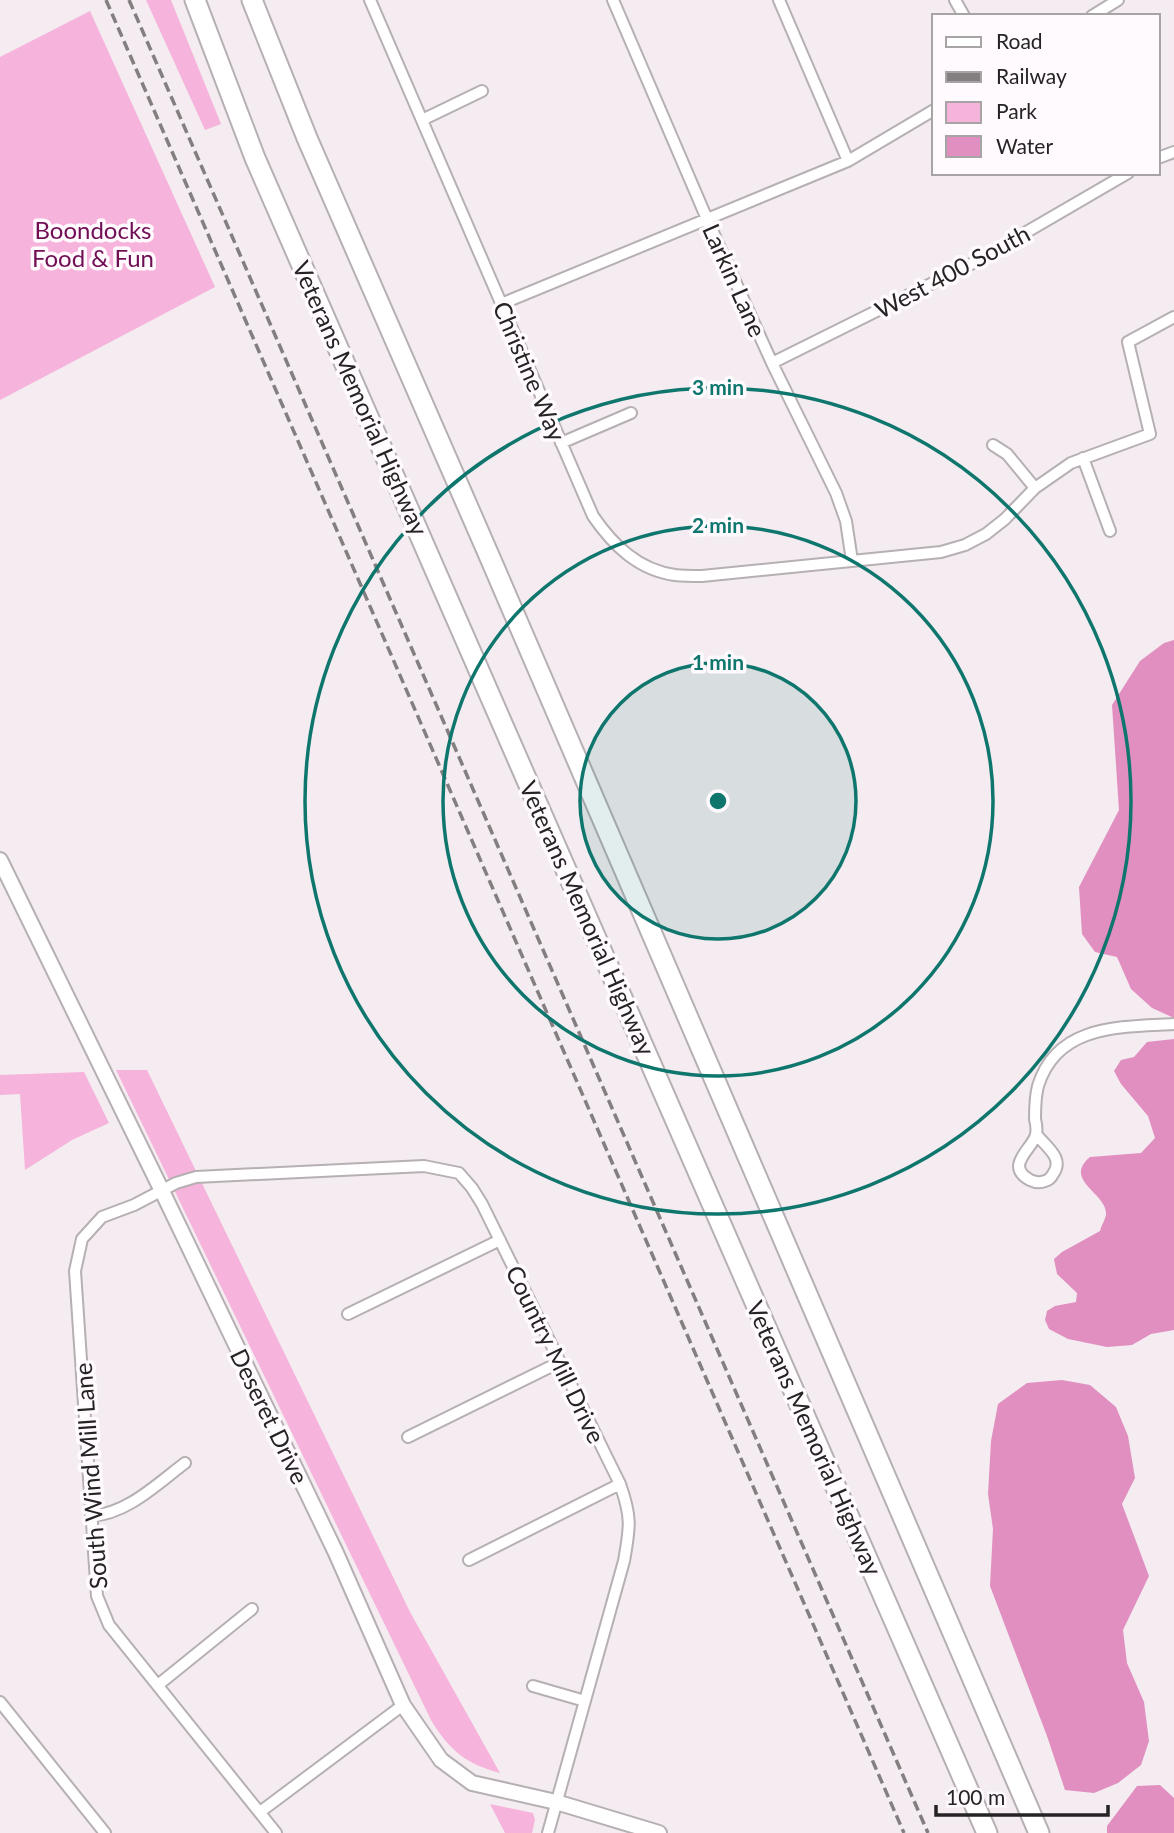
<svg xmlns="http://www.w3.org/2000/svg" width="1174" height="1833" font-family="Lato,sans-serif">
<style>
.green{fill:#f6b3db}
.water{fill:#e18ec1}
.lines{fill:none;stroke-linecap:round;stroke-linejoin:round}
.street-casing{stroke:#b6afb3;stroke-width:14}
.secondary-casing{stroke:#b6afb3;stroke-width:18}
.highway-casing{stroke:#b6afb3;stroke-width:23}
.street{stroke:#fff;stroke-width:10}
.secondary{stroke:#fff;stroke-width:14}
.highway{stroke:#fff;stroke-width:19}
.rail{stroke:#837f81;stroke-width:3.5;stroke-dasharray:10 5;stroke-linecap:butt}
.ring{fill:none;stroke:#0f766e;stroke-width:3.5}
.labels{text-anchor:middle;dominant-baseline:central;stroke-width:7;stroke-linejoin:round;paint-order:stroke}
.park-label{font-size:24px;fill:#700d55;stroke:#fffafd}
.street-label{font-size:24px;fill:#252324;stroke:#fffafd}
.centre{fill:#0f766e;stroke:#fffafd;stroke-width:3.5}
.ring-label{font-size:21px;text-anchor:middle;font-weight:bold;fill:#0f766e;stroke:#fffafd;stroke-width:7;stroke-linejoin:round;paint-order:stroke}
</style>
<rect width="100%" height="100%" fill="#f4ecf0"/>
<!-- green -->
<path class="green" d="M 146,0 L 171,0 L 221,124 L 205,130 Z
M 90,11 L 215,287 L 0,400 L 0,57 Z
M 116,1070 L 147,1070 L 410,1612 L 500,1773 C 466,1764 449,1750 431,1720 Z
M 84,1072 L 109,1123 L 72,1140 L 25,1170 L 20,1094 L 0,1095 L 0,1075 Z
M 490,1804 L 533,1813 L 535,1820 L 532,1833 L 505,1833 Z"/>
<!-- water -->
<path class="water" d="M 1174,640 L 1174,1018 L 1152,1008 L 1131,989 L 1117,957 L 1095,952 L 1082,934 L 1079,887 L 1119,810 L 1112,705 L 1140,661 L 1164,643 Z
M 1174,1039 L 1174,1330 L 1151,1334 L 1132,1345 L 1107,1347 L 1068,1339 L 1049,1329 L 1045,1320 L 1047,1311 L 1055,1306 L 1076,1302 L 1077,1293 L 1057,1274 L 1054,1259 L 1062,1252 L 1100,1231 C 1101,1226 1105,1220 1106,1215 C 1108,1193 1062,1181 1090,1157 L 1141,1153 L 1155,1138 L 1148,1116 L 1121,1084 L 1114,1071 L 1121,1060 L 1134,1057 L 1147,1042 Z
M 1062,1380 L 1090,1385 L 1116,1407 L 1128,1436 L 1135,1478 L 1122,1504 L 1149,1576 L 1123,1630 L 1127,1663 L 1144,1702 L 1149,1741 L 1141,1765 L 1118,1783 L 1094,1793 L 1065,1790 L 1047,1736 L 990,1586 L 993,1529 L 988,1494 L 991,1441 L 998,1404 L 1027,1383 Z
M 1160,1785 L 1174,1798 L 1174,1833 L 1107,1833 L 1107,1826 L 1137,1786 Z"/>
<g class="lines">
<defs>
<path id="street" d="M 370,0 L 593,516 C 613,545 638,570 675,575 C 684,576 693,576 702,576 L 941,552 L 965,545 L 986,534 L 1005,519 L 1035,488 L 1071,463 L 1150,434 L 1128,342 L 1174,317
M 613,0 L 707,219 L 772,363 L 836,493 L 846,521 L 852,561
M 779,0 L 848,161
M 955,0 L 964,16
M 1092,16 L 1118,0
M 422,120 L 482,91
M 1158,158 L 1174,152
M 501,304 L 848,161 L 934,110
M 772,363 L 975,262 L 1128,173
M 561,443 L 631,413
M 993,445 L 1007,454 L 1035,488
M 1083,458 L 1110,531
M 1036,1134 C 1045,1146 1065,1158 1053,1174 C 1051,1178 1049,1180 1045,1181 C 1040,1183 1034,1182 1030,1180 C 1004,1166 1032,1149 1036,1135 C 1037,1130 1036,1123 1035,1119 C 1035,1107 1035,1097 1038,1086 C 1057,1024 1121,1027 1174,1024
M 348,1314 L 500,1240
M 408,1437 L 560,1362
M 91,1516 C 127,1514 157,1484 185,1463
M 469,1560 L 620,1484
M 158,1685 L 252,1609
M 533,1686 L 585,1701
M 0,1702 L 105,1833
M 260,1812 L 403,1705
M 276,1833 L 109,1625 L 97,1596 L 75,1271 L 82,1239 L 102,1217 L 134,1205 L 176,1183 L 196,1177 L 424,1166 L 459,1173 L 472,1188 L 482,1204 L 620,1484 C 632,1518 630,1527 624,1561 L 548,1833"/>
<path id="secondary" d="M 0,860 L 162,1191 L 336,1553 L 403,1705 L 441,1760 L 472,1783 L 556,1802 L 659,1833"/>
<path id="highway" d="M 195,0 L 255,158 L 987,1833
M 252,0 L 307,138 L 491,560 L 1039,1833"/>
</defs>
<!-- street casing -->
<use href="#street" class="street-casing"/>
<!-- secondary casing -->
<use href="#secondary" class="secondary-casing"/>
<!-- highway casing -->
<use href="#highway" class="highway-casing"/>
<!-- street -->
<use href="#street" class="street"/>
<!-- secondary -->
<use href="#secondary" class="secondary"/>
<!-- highway -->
<use href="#highway" class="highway"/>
<!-- rail -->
<path class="rail" d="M 106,0 L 904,1833
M 129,0 L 928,1833"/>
</g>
<!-- distance rings -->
<circle cx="718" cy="801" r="138" fill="#0f766e" fill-opacity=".12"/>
<g class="ring">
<circle cx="718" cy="801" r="138"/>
<circle cx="718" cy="801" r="275"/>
<circle cx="718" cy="801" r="413"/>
</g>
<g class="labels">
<!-- park labels -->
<g class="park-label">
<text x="93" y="229">Boondocks<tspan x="93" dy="28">Food &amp; Fun</tspan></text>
</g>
<!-- street labels -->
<g class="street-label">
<text transform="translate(952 271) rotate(-28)">West 400 South</text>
<text transform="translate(735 280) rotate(66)">Larkin Lane</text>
<text transform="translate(530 371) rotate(67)">Christine Way</text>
<text transform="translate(361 398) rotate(66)">Veterans Memorial Highway</text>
<text transform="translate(588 918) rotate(66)">Veterans Memorial Highway</text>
<text transform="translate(556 1354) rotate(64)">Country Mill Drive</text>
<text transform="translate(270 1416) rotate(64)">Deseret Drive</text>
<text transform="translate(815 1438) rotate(66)">Veterans Memorial Highway</text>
<text transform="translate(90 1476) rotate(-94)">South Wind Mill Lane</text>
</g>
</g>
<circle cx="718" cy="801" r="10" class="centre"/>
<g class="ring-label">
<text x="718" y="395">3 min</text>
<text x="718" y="533">2 min</text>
<text x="718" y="670">1 min</text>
</g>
<!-- legend -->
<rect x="932" y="14" width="228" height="161" fill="#fffafd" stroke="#a8a4a6" stroke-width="2"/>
<rect x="946" y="37" width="35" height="10" fill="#ffffff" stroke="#a8a4a6" stroke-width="2"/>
<text x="996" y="49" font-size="21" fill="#252324">Road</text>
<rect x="946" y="72" width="35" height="10" fill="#837f81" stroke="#a8a4a6" stroke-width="2"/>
<text x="996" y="84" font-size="21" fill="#252324">Railway</text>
<rect x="946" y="102" width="35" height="21" fill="#f6b3db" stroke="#a8a4a6" stroke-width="2"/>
<text x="996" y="119" font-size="21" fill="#252324">Park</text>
<rect x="946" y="136" width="35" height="21" fill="#e18ec1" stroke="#a8a4a6" stroke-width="2"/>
<text x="996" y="154" font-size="21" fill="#252324">Water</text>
<!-- scale -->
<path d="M936 1805v10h172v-10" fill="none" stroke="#252324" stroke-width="3.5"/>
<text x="946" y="1805" font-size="21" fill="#252324" stroke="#fffafd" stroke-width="5" paint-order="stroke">100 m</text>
</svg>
